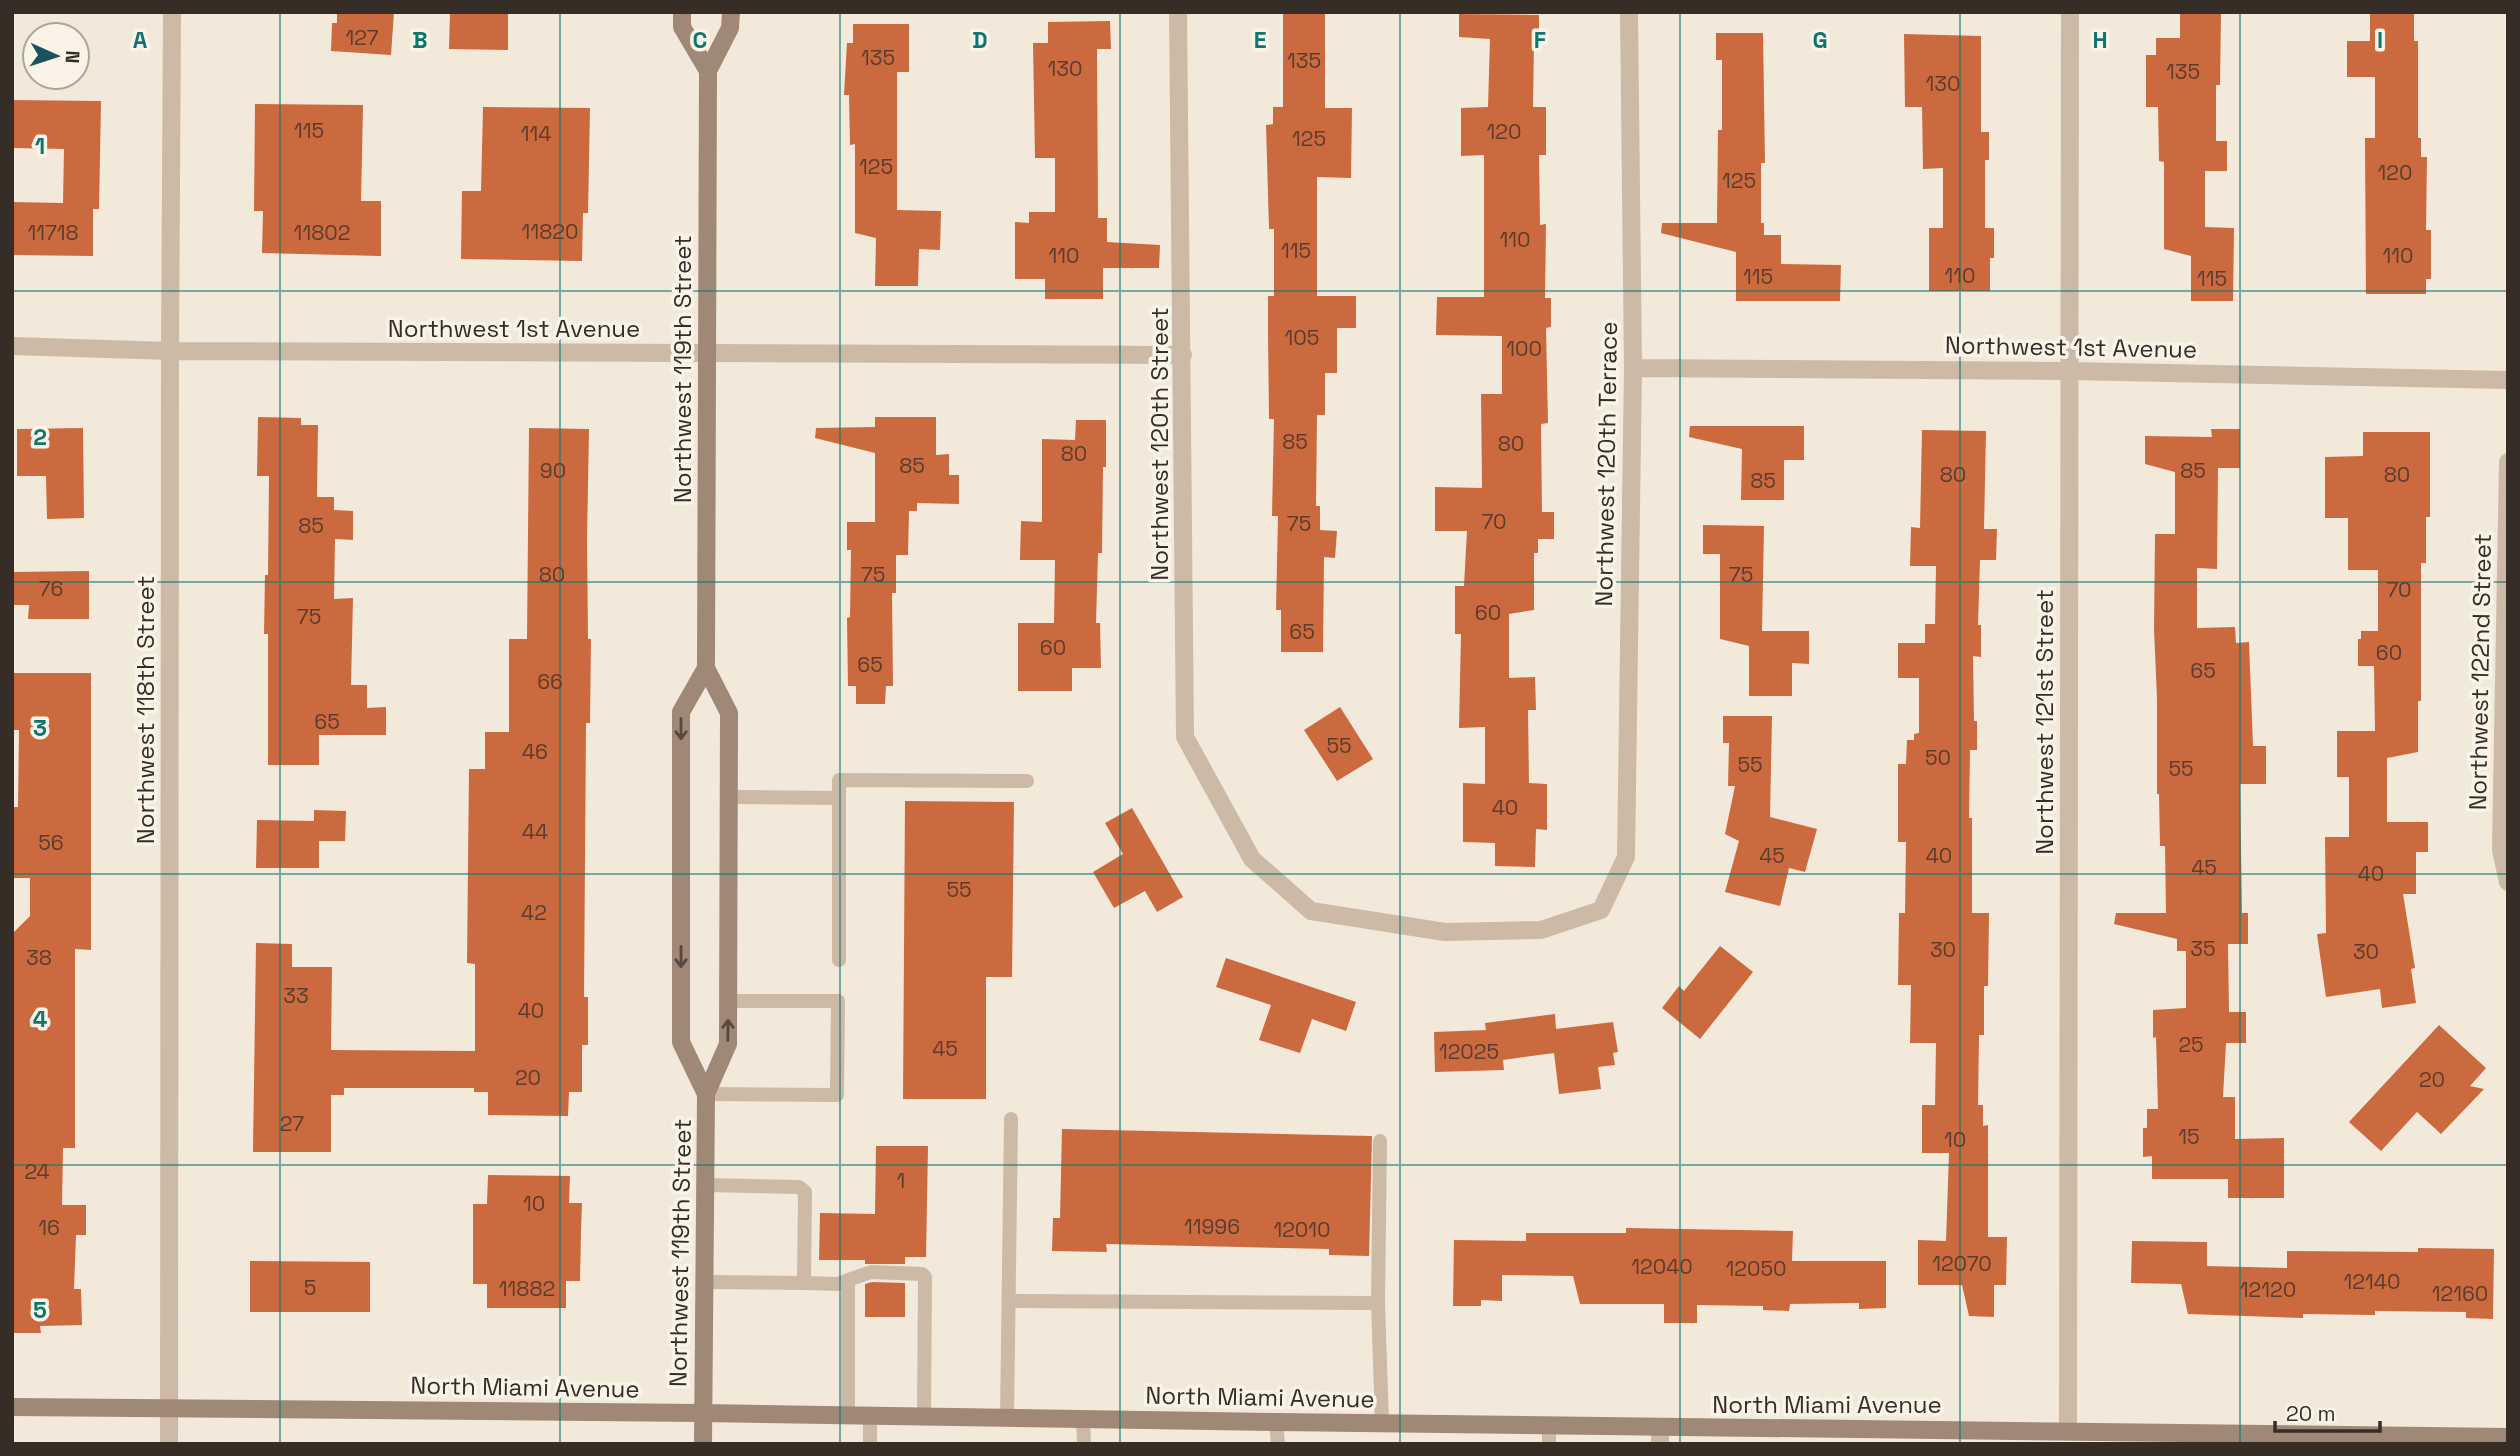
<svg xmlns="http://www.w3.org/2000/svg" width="2520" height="1456" font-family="'Space Grotesk',sans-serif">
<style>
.building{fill:#cc6a3f}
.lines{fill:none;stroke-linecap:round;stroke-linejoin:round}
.lane{stroke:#ccb9a6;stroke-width:14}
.street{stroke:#ccb9a6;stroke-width:18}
.secondary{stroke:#a08877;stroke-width:18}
.oneway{stroke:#56483f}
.grid{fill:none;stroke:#0f766e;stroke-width:2;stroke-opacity:0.55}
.labels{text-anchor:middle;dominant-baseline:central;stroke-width:7;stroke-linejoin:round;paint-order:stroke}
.number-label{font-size:21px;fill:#5c3c2d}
.street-label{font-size:24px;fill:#372d27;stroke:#faf3e7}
.grid-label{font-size:23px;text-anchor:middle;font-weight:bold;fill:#0f766e;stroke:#faf3e7;stroke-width:7;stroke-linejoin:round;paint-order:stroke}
</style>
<rect width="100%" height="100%" fill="#f3e9da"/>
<!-- building -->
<path class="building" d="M 337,12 L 394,12 L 391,55 L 331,51 L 332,23 L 337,23 Z
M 450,12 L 508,12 L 508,50 L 449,49 Z
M 1283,12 L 1325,12 L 1325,108 L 1352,108 L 1351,178 L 1317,177 L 1317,296 L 1356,296 L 1356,328 L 1337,328 L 1337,373 L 1325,373 L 1325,415 L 1317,415 L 1316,506 L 1320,506 L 1320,530 L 1337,531 L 1335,558 L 1324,557 L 1323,652 L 1281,652 L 1281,610 L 1276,610 L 1278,516 L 1272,516 L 1274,419 L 1269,419 L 1268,333 L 1268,296 L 1274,296 L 1274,229 L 1269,229 L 1266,125 L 1273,124 L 1273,107 L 1283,107 Z
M 2180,12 L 2221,12 L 2220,85 L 2216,85 L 2216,141 L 2227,141 L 2227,171 L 2205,171 L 2205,227 L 2234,228 L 2233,301 L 2191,301 L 2191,256 L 2164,249 L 2164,162 L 2159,161 L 2158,107 L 2146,107 L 2146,55 L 2156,55 L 2156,38 L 2180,38 Z
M 2370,12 L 2414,12 L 2414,41 L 2418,41 L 2418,138 L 2421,138 L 2421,157 L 2427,157 L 2426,230 L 2431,230 L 2431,279 L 2426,279 L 2426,294 L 2366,294 L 2365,138 L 2375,138 L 2375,77 L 2347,77 L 2347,41 L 2370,41 Z
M 1459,14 L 1539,15 L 1539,41 L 1534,41 L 1533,107 L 1546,107 L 1546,155 L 1539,155 L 1540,225 L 1546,224 L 1545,298 L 1551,298 L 1551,327 L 1546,328 L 1548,423 L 1541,424 L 1542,512 L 1554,512 L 1554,539 L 1538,539 L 1538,553 L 1534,553 L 1534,610 L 1509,614 L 1509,678 L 1535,677 L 1536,710 L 1528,710 L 1529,783 L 1547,784 L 1547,830 L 1536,829 L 1535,867 L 1495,866 L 1495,843 L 1463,842 L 1463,783 L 1485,784 L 1485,727 L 1459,728 L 1461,634 L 1455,634 L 1455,586 L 1464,586 L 1467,531 L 1435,531 L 1435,487 L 1482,488 L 1481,394 L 1502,394 L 1502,336 L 1436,335 L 1437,297 L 1484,297 L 1484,155 L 1461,156 L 1461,108 L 1488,107 L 1490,39 L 1459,37 Z
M 1110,21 L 1111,49 L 1097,49 L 1098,218 L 1107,218 L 1107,242 L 1160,245 L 1159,268 L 1103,268 L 1103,299 L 1045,299 L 1045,279 L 1015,279 L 1015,222 L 1029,223 L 1029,212 L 1055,212 L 1055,158 L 1035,158 L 1033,43 L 1048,43 L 1048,22 Z
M 853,24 L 909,24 L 909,72 L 897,72 L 897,210 L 941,211 L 940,250 L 919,249 L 918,286 L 875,286 L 876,238 L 855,233 L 855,144 L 850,145 L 849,95 L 844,95 L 847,43 L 853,43 Z
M 1716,33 L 1763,33 L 1765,163 L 1761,163 L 1761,223 L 1764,223 L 1764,235 L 1781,235 L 1781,264 L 1841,265 L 1840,301 L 1736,301 L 1736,252 L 1661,233 L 1662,223 L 1717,223 L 1718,130 L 1722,130 L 1722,60 L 1716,60 Z
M 1904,34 L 1981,36 L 1981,132 L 1989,132 L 1989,160 L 1985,160 L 1985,228 L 1994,228 L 1994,258 L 1990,258 L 1990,291 L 1929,291 L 1929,228 L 1943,228 L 1943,168 L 1923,169 L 1922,107 L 1905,107 Z
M 12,100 L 101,101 L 99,209 L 93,209 L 93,256 L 12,255 L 12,202 L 63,203 L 64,149 L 12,148 Z
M 255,104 L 363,105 L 361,201 L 381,201 L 381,256 L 262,253 L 263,211 L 254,211 Z
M 483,107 L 590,108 L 588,213 L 583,213 L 582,261 L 461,259 L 462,191 L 481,191 Z
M 258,417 L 301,418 L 301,425 L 318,425 L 317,497 L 334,497 L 334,510 L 353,511 L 353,540 L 335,539 L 334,599 L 353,598 L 351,685 L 367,685 L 367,708 L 386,707 L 386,735 L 319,735 L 319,765 L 268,765 L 268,634 L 264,634 L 265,575 L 268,575 L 269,476 L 257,476 Z
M 875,417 L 936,417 L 936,455 L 949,454 L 949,475 L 959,475 L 959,504 L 917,503 L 917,511 L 909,511 L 908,555 L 896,555 L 896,593 L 892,593 L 893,686 L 886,686 L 885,704 L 856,704 L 856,686 L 848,686 L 847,618 L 850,617 L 851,550 L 847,550 L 847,522 L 875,522 L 875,453 L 815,438 L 816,428 L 875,427 Z
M 1076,420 L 1106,420 L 1106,467 L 1103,467 L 1102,553 L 1098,553 L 1096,623 L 1100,623 L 1101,668 L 1072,668 L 1072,691 L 1018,691 L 1018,623 L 1054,623 L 1055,560 L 1020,560 L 1021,521 L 1042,522 L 1042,439 L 1075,440 Z
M 1690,426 L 1804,426 L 1804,460 L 1784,460 L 1784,500 L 1741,500 L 1742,449 L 1689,437 Z
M 83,428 L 84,518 L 47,519 L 46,476 L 17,476 L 17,429 Z
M 529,428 L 589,429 L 587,540 L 588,639 L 591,639 L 590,723 L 586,723 L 584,997 L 588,997 L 588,1045 L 582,1045 L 582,1092 L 569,1092 L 568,1116 L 488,1115 L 488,1092 L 474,1092 L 474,1088 L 344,1088 L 344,1095 L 331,1095 L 331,1152 L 253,1152 L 256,943 L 292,944 L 292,967 L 332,967 L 331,1050 L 475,1051 L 475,964 L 467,963 L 469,769 L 485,769 L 485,732 L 509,732 L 509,639 L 527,639 Z
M 2211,429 L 2240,429 L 2240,468 L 2218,468 L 2217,569 L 2197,568 L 2197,628 L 2235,627 L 2236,643 L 2249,642 L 2253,746 L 2266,746 L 2266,784 L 2240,784 L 2242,913 L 2248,913 L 2248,944 L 2228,944 L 2229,1012 L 2246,1012 L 2246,1043 L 2226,1043 L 2223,1097 L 2235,1097 L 2235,1139 L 2284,1138 L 2284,1198 L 2228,1198 L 2228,1179 L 2152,1179 L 2152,1156 L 2143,1157 L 2143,1128 L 2147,1128 L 2147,1109 L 2158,1109 L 2156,1037 L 2153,1038 L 2153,1010 L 2186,1008 L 2186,951 L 2177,951 L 2177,939 L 2114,924 L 2116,913 L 2166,913 L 2165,846 L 2160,846 L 2159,794 L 2157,794 L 2157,699 L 2154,629 L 2155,534 L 2175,534 L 2175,472 L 2145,464 L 2145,436 L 2212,437 Z
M 1922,430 L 1986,431 L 1984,529 L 1997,529 L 1996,560 L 1980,560 L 1978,625 L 1981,625 L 1981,657 L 1973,656 L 1974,721 L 1977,721 L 1977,750 L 1970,750 L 1969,818 L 1972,818 L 1972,913 L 1989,913 L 1988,986 L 1984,986 L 1984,1035 L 1979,1035 L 1978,1105 L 1983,1105 L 1983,1126 L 1988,1125 L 1988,1237 L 2007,1237 L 2006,1285 L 1994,1285 L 1994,1317 L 1969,1316 L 1962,1285 L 1918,1285 L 1918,1240 L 1946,1241 L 1949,1153 L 1922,1153 L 1922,1105 L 1935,1105 L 1936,1043 L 1910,1043 L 1911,985 L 1898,985 L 1899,913 L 1905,913 L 1906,842 L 1898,842 L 1898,764 L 1906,764 L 1907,740 L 1914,740 L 1914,734 L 1919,733 L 1919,678 L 1898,678 L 1898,643 L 1925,643 L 1925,624 L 1935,624 L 1936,566 L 1910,566 L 1911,527 L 1920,528 Z
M 2363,432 L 2430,432 L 2430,517 L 2426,517 L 2426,563 L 2421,563 L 2421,701 L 2418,701 L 2418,752 L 2387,758 L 2387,822 L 2428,822 L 2428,852 L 2416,852 L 2416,894 L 2403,894 L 2415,968 L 2411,969 L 2416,1003 L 2382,1008 L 2380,989 L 2326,997 L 2317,934 L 2326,933 L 2325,837 L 2349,837 L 2349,777 L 2337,777 L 2337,731 L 2375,731 L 2374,666 L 2358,666 L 2358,639 L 2361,639 L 2361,631 L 2378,631 L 2378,570 L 2348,570 L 2348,518 L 2325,518 L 2325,457 L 2363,456 Z
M 1703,525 L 1764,526 L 1762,631 L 1809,631 L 1809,664 L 1792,663 L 1792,696 L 1749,696 L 1749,646 L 1720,639 L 1720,554 L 1703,554 Z
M 89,571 L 89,619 L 28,619 L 29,605 L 12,605 L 12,572 Z
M 12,673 L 91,673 L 91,950 L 75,949 L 75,1148 L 63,1148 L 62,1205 L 86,1205 L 86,1235 L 76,1235 L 74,1289 L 81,1289 L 82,1325 L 40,1326 L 41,1333 L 12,1333 L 12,934 L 30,916 L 30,878 L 12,878 L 12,807 L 18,807 L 19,730 L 12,730 Z
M 1340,707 L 1373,759 L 1337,781 L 1304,730 Z
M 1723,716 L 1772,716 L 1770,817 L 1817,829 L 1805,872 L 1789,868 L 1780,906 L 1725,892 L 1739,841 L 1725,834 L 1735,786 L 1728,786 L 1729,743 L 1723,743 Z
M 905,801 L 1014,802 L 1012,977 L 986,977 L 986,1099 L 903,1099 Z
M 1132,808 L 1183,897 L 1157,912 L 1145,891 L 1114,908 L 1093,872 L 1123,854 L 1105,823 Z
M 314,810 L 346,811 L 345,841 L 319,841 L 319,868 L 256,868 L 257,820 L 314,821 Z
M 1720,946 L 1753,972 L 1700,1039 L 1662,1008 L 1679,986 L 1684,991 Z
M 1226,958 L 1356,1002 L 1346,1031 L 1312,1019 L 1300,1053 L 1259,1040 L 1271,1005 L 1216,987 Z
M 1555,1014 L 1556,1029 L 1613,1022 L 1618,1052 L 1613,1053 L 1615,1065 L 1598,1067 L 1601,1089 L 1559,1094 L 1554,1053 L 1503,1060 L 1504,1070 L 1435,1072 L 1434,1032 L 1486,1030 L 1485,1023 Z
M 2439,1025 L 2486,1068 L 2470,1086 L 2484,1089 L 2441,1134 L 2417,1112 L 2381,1151 L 2349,1122 Z
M 1062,1129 L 1372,1136 L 1369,1256 L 1329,1255 L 1329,1249 L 1106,1244 L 1107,1252 L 1052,1251 L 1053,1218 L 1060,1218 Z
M 876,1146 L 928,1146 L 926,1257 L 905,1257 L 905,1264 L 865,1264 L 865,1260 L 819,1260 L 820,1213 L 875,1214 Z
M 488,1175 L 570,1176 L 569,1203 L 582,1203 L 581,1231 L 580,1281 L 566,1281 L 566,1308 L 487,1308 L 487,1284 L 473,1284 L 473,1204 L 487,1204 Z
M 1626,1228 L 1793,1231 L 1792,1261 L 1886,1261 L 1886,1308 L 1859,1309 L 1859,1303 L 1790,1304 L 1789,1311 L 1763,1310 L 1763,1306 L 1697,1305 L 1697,1323 L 1664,1323 L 1664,1304 L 1580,1304 L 1573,1276 L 1502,1275 L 1502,1301 L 1481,1300 L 1481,1306 L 1453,1306 L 1454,1240 L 1526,1241 L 1526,1233 L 1626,1233 Z
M 2132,1241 L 2207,1242 L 2207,1266 L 2287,1268 L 2287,1251 L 2418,1252 L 2418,1248 L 2494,1249 L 2493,1319 L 2466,1318 L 2466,1312 L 2375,1311 L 2375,1315 L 2303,1314 L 2303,1318 L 2188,1314 L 2181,1284 L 2131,1283 Z
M 250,1261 L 370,1262 L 370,1312 L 250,1312 Z
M 872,1282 L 905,1283 L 905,1317 L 865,1317 L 865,1284 Z"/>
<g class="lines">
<!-- lane -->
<path class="lane" d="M 729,797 L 839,798
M 839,960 L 839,780 L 1027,781
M 706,1094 L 837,1095 L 838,1001 L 728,1001
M 1380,1141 L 1378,1303 L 1382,1423
M 848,1281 L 848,1416
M 704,1282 L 804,1283 L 805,1192 L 799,1187 L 705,1185
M 804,1283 L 837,1284 L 871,1272 L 922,1274 L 925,1277 L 924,1417
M 1009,1301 L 1378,1303
M 1007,1418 L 1011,1119
M 1083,1419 L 1084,1444
M 1276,1422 L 1278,1444
M 1549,1425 L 1549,1444
M 870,1444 L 870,1416"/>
<!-- street -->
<path class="street" d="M 1178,12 L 1185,737 L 1252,859 L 1311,911 L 1445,932 L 1541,930 L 1601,910 L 1626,857 L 1633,368 L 1629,12
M 12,346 L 170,351 L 1183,355
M 1633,368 L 2069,371 L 2508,380
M 2508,462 L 2501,850 L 2508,882
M 2068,1431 L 2070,12
M 169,1444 L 170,351 L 172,12
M 1660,1444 L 1660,1427"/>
<!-- secondary -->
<path class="secondary" d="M 682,12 L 682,27 L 708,71
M 706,668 L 681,712 L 681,1042 L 706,1094
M 12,1407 L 702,1413 L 1276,1422 L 2508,1437
M 703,1444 L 706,1094 L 728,1044 L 729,713 L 706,668 L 708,71 L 730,28 L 731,12"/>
</g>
<!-- one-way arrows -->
<defs><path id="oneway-shaft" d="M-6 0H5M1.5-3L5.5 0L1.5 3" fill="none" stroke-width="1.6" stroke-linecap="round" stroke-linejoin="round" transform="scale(1.75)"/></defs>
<g class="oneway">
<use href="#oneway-shaft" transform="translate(681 729) rotate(90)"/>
<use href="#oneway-shaft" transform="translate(681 957) rotate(90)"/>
<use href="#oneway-shaft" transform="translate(728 1030) rotate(-89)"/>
</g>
<!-- grid -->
<path class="grid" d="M 280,12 L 280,1444M 560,12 L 560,1444M 840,12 L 840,1444M 1120,12 L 1120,1444M 1400,12 L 1400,1444M 1680,12 L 1680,1444M 1960,12 L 1960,1444M 2240,12 L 2240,1444M 12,291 L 2508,291M 12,582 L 2508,582M 12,874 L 2508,874M 12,1165 L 2508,1165"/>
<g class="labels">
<!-- number labels -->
<g class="number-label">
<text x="362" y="37">127</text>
<text x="878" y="57">135</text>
<text x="1304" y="60">135</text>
<text x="1065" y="68">130</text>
<text x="2183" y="71">135</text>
<text x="1943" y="83">130</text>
<text x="309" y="130">115</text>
<text x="1504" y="131">120</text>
<text x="536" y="133">114</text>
<text x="1309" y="138">125</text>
<text x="876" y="166">125</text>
<text x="2395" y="172">120</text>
<text x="1739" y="180">125</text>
<text x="550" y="231">11820</text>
<text x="53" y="232">11718</text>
<text x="322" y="232">11802</text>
<text x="1515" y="239">110</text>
<text x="1296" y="250">115</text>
<text x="1064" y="255">110</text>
<text x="2398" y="255">110</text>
<text x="1960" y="275">110</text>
<text x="1758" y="276">115</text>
<text x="2212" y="278">115</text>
<text x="1302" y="337">105</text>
<text x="1524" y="348">100</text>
<text x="1295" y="441">85</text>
<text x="1511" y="443">80</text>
<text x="1074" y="453">80</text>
<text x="912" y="465">85</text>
<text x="553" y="470">90</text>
<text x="2193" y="470">85</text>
<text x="1953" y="474">80</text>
<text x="2397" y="474">80</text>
<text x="1763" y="480">85</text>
<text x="1494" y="521">70</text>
<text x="1299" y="523">75</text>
<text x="311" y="525">85</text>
<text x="552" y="574">80</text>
<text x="873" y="574">75</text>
<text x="1741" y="574">75</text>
<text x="51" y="588">76</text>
<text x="2399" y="589">70</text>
<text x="1488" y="612">60</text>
<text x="309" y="616">75</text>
<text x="1302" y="631">65</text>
<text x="1053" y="647">60</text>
<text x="2389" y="652">60</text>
<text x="870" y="664">65</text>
<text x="2203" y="670">65</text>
<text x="550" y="681">66</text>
<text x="327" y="721">65</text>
<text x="1339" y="745">55</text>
<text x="535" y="751">46</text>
<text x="1938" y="757">50</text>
<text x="1750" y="764">55</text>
<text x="2181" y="768">55</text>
<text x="1505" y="807">40</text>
<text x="535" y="831">44</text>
<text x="51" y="842">56</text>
<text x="1772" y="855">45</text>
<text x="1939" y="855">40</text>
<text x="2204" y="867">45</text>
<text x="2371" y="873">40</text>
<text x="959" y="889">55</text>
<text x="534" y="912">42</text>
<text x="2203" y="948">35</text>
<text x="1943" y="949">30</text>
<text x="2366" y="951">30</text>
<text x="39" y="957">38</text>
<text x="296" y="995">33</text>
<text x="531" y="1010">40</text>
<text x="2191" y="1044">25</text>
<text x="945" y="1048">45</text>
<text x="1469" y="1051">12025</text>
<text x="528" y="1077">20</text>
<text x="2432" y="1079">20</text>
<text x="292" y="1123">27</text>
<text x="2189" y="1136">15</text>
<text x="1955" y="1139">10</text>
<text x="37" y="1171">24</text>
<text x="901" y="1180">1</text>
<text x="534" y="1203">10</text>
<text x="1212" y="1226">11996</text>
<text x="49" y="1227">16</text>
<text x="1302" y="1229">12010</text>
<text x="1962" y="1263">12070</text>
<text x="1662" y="1266">12040</text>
<text x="1756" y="1268">12050</text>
<text x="2372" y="1281">12140</text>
<text x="310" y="1287">5</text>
<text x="527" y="1288">11882</text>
<text x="2268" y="1289">12120</text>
<text x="2460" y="1293">12160</text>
</g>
<!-- street labels -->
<g class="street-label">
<text x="514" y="328">Northwest 1st Avenue</text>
<text transform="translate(2071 347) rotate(1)">Northwest 1st Avenue</text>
<text transform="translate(682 369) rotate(-90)">Northwest 119th Street</text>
<text transform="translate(1159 444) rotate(-90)">Northwest 120th Street</text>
<text transform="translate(1606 464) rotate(-89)">Northwest 120th Terrace</text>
<text transform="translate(2480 672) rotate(-89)">Northwest 122nd Street</text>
<text transform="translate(145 710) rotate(-90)">Northwest 118th Street</text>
<text transform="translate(2044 722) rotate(-90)">Northwest 121st Street</text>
<text transform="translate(680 1253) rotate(-89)">Northwest 119th Street</text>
<text transform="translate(525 1387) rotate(1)">North Miami Avenue</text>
<text transform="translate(1260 1397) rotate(1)">North Miami Avenue</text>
<text x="1827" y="1404">North Miami Avenue</text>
</g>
</g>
<g class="grid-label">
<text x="140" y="48">A</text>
<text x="420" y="48">B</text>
<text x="700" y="48">C</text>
<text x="980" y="48">D</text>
<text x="1260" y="48">E</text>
<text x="1540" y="48">F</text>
<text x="1820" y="48">G</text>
<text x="2100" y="48">H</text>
<text x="2380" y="48">I</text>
<text x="40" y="154">1</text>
<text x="40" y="445">2</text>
<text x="40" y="736">3</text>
<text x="40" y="1027">4</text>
<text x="40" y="1318">5</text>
</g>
<!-- border -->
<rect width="2520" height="1456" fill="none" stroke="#372d27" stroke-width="28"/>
<!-- north arrow -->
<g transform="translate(56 56) rotate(93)"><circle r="33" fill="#faf3e7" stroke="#aca49a" stroke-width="2"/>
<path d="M0-5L12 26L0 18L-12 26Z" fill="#1a535b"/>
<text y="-10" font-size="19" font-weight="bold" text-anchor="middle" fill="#372d27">N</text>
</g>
<!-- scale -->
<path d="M2275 1421v10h105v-10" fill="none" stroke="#372d27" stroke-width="3.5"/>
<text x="2286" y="1421" font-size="21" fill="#372d27" stroke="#faf3e7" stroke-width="5" paint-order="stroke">20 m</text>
</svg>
